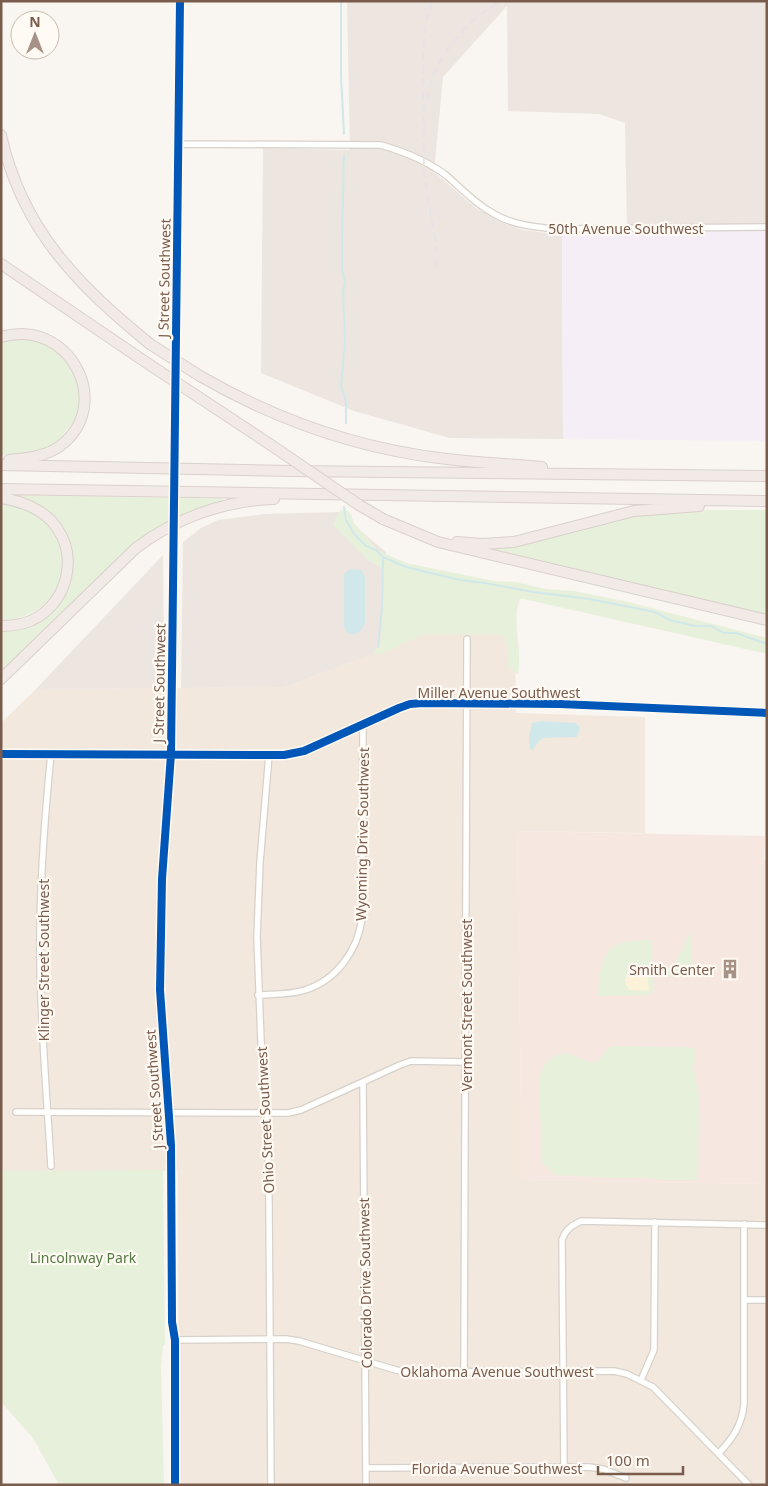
<svg xmlns="http://www.w3.org/2000/svg" width="768" height="1486" font-family="'Noto Sans',sans-serif">
<style>
.residential{fill:#f2e8de}
.commercial{fill:#f6e8e1}
.industrial{fill:#ede5e0}
.education{fill:#f6eef6}
.green{fill:#e7f0db}
.sand{fill:#fbf2d9}
.water{fill:#d0e8ea}
.lines{fill:none;stroke-linecap:round;stroke-linejoin:round}
.stream{stroke:#d0e8ea;stroke-width:2}
.street-casing{stroke:#d7d1cb;stroke-width:8}
.highway-casing{stroke:#dad1cc;stroke-width:12}
.street{stroke:#fefefd;stroke-width:5.5}
.highway{stroke:#f2eae7;stroke-width:10}
.rail{stroke:#e6e3e7;stroke-width:2;stroke-dasharray:8 5;stroke-linecap:butt}
.street-bridge-casing{stroke:#d7d1cb;stroke-width:8;stroke-linecap:butt}
.highway-bridge-casing{stroke:#dad1cc;stroke-width:12;stroke-linecap:butt}
.street-bridge{stroke:#fefefd;stroke-width:5.5}
.highway-bridge{stroke:#f2eae7;stroke-width:10}
.cycleway-casing{stroke:#fffaf3;stroke-width:11}
.cycleway{stroke:#0057b8;stroke-width:8}
.labels{text-anchor:middle;dominant-baseline:central;stroke-width:4.5;stroke-linejoin:round;paint-order:stroke}
.street-label{font-size:14px;fill:#7a5c4d;stroke:#fffaf3}
.poi-label{font-size:14px;fill:#7a5c4d;stroke:#fffaf3;text-anchor:end}
.park-label{font-size:14px;fill:#537a41;stroke:#fffaf3}
</style>
<rect width="100%" height="100%" fill="#f9f5f0"/>
<!-- residential -->
<path class="residential" d="M 437,627 L 515,629 L 516,713 L 645,717 L 645,833 L 517,831 L 522,1180 L 767,1184 L 767,1485 L 179,1485 L 178,1171 L 1,1171 L 1,723 L 36,689 L 285,687 Z"/>
<!-- commercial -->
<path class="commercial" d="M 517,831 L 765,836 L 764,860 L 767,860 L 767,1184 L 522,1180 Z"/>
<!-- industrial -->
<path class="industrial" d="M 347,1 L 767,1 L 767,227 L 627,229 L 625,123 L 599,114 L 508,111 L 507,6 L 443,77 L 434,172 L 476,208 L 500,222 L 523,230 L 562,235 L 563,439 L 450,438 L 354,411 L 261,373 L 263,148 L 350,150 Z
M 338,512 L 386,552 L 383,649 L 285,687 L 181,688 L 183,542 L 201,528 L 218,520 L 265,514 Z
M 163,555 L 164,688 L 36,689 Z"/>
<!-- education -->
<path class="education" d="M 767,227 L 767,441 L 563,439 L 562,229 Z"/>
<!-- green -->
<path class="green" d="M 17,337 L 41,340 L 66,357 L 79,385 L 80,407 L 74,421 L 57,442 L 36,452 L 1,455 L 1,341 Z
M 19,495 L 223,499 L 224,501 L 210,505 L 166,523 L 1,673 L 1,629 L 53,610 L 63,598 L 70,581 L 72,569 L 68,540 L 19,498 Z
M 1,503 C 15,506 29,509 41,517 C 49,523 56,533 59,542 C 75,583 43,620 1,620 Z
M 340,510 L 348,511 L 351,514 L 354,523 L 377,550 L 406,563 L 494,581 L 516,582 L 545,589 L 574,591 L 624,601 L 767,638 L 767,654 L 524,599 L 520,599 C 511,621 523,651 518,674 L 507,667 C 508,656 508,644 502,635 L 424,634 L 381,654 L 373,654 L 374,650 L 380,646 L 383,606 L 384,572 L 380,567 L 370,562 L 334,526 L 333,524 Z
M 682,510 L 767,510 L 767,615 L 486,548 L 621,518 Z
M 691,931 L 692,975 L 662,975 L 662,968 L 673,968 Z
M 652,940 L 653,990 L 649,995 L 598,996 C 600,976 599,948 624,942 C 633,940 643,940 652,940 Z
M 613,1046 L 685,1047 L 695,1049 L 694,1070 L 699,1097 L 698,1180 L 666,1180 L 640,1177 L 620,1178 L 554,1175 C 551,1169 546,1167 542,1162 C 541,1149 542,1136 541,1123 C 540,1101 531,1061 560,1054 C 575,1051 583,1065 597,1062 L 607,1049 Z
M 163,1170 L 165,1345 L 163,1346 L 161,1367 L 164,1485 L 59,1485 L 33,1438 L 1,1402 L 1,1171 Z"/>
<!-- sand -->
<path class="sand" d="M 638,967 C 651,969 647,979 649,989 L 647,991 L 629,990 L 625,983 C 625,974 629,969 638,967 Z"/>
<!-- water -->
<path class="water" d="M 350,569 L 361,570 L 365,577 L 365,624 L 361,631 L 353,635 L 347,633 L 344,625 L 344,574 Z
M 541,721 L 576,723 L 580,728 L 577,737 L 543,738 L 538,742 L 533,750 L 530,749 L 529,738 L 532,723 Z"/>
<g class="lines">
<!-- stream -->
<path class="stream" d="M 341,1 L 341,76 L 344,134
M 344,155 L 342,239 L 342,269 L 345,283 L 343,291 L 345,343 L 341,386 L 346,401 L 346,423
M 344,507 L 346,520 L 354,534 L 366,546 L 376,550 L 383,557 L 406,567 L 460,580 L 485,583 L 533,592 L 589,599 L 655,612 L 670,620 L 695,626 L 711,626 L 724,633 L 736,633 L 767,644
M 378,647 L 382,607 L 383,557"/>
<defs>
<path id="street" d="M 179,144 L 381,145 C 405,152 428,161 447,176 C 463,190 477,205 496,215 C 514,225 535,227 555,229 L 767,227
M 175,443 L 180,1
M 173,546 L 171,754 L 162,879 L 160,990 L 171,1145 L 172,1322 L 175,1340 L 175,1485
M 1,754 L 284,755 L 304,751 L 399,708 L 410,704 L 423,703 L 560,704 L 767,713
M 51,754 C 44,823 39,892 40,962 C 41,1030 47,1098 51,1166
M 269,755 L 260,862 L 257,937 L 262,1067 L 267,1114 L 269,1204 L 271,1485
M 258,995 C 273,994 290,995 305,990 C 337,980 358,950 362,918 L 363,725
M 363,1082 L 366,1485
M 16,1112 L 288,1113 L 301,1110 L 400,1065 L 411,1061 L 466,1062
M 744,1300 L 767,1300
M 175,1340 L 286,1339 L 299,1341 L 396,1370 L 408,1372 L 614,1371 L 627,1374 L 653,1387 L 749,1485
M 464,1371 L 467,639
M 641,1380 L 654,1350 L 655,1222
M 719,1453 C 733,1438 742,1425 744,1404 L 744,1224
M 564,1467 L 562,1240 C 566,1229 571,1226 581,1221 L 767,1225
M 366,1468 L 589,1467 L 603,1469 L 626,1478"/>
<path id="highway" d="M 1,135 C 22,230 78,285 150,344
M 1,264 L 150,365
M 1,337 C 70,317 115,405 60,446 C 45,457 27,458 9,460
M 200,376 C 278,421 358,449 447,459 C 479,463 511,464 542,467
M 200,398 L 271,445
M 1,465 L 289,471 L 767,476
M 1,489 L 767,501
M 1,498 C 22,501 45,510 57,528 C 77,557 68,598 38,617 C 27,624 14,626 1,626
M 383,519 L 438,542 L 767,620
M 457,542 L 482,544 L 514,542 L 634,511 L 699,506
M 1,679 L 136,548 C 176,518 224,501 274,499"/>
</defs>
<!-- street casing -->
<use href="#street" class="street-casing"/>
<!-- highway casing -->
<use href="#highway" class="highway-casing"/>
<!-- street -->
<use href="#street" class="street"/>
<!-- highway -->
<use href="#highway" class="highway"/>
<!-- rail -->
<path class="rail" d="M 432,1 L 425,27 L 423,52 L 424,175 L 435,239 L 437,270
M 427,101 C 432,59 465,22 501,1"/>
<defs>
<path id="street-bridge" d="M 173,546 L 175,443"/>
<path id="highway-bridge" d="M 150,344 L 200,376
M 150,365 L 200,398
M 271,445 L 359,505 L 383,519"/>
</defs>
<!-- street-bridge casing -->
<use href="#street-bridge" class="street-bridge-casing"/>
<!-- highway-bridge casing -->
<use href="#highway-bridge" class="highway-bridge-casing"/>
<!-- street-bridge -->
<use href="#street-bridge" class="street-bridge"/>
<!-- highway-bridge -->
<use href="#highway-bridge" class="highway-bridge"/>
<defs>
<path id="cycleway" d="M 1,754 L 284,755 L 304,751 L 399,708 L 410,704 L 423,703 L 560,704 L 767,713
M 175,1485 L 175,1340 L 172,1322 L 171,1145 L 160,990 L 162,879 L 171,754 L 180,1"/>
</defs>
<!-- cycleway casing -->
<use href="#cycleway" class="cycleway-casing"/>
<!-- cycleway -->
<use href="#cycleway" class="cycleway"/>
</g>
<!-- icons -->
<defs>
<symbol id="building-bare" viewBox="-9 -9 18 18"><path d="M-4-6H4V6H1V3H-1V6H-4ZM-2.5-4.3h1.7v1.8h-1.7ZM.8-4.3h1.7v1.8H.8ZM-2.5-1h1.7V.8h-1.7ZM.8-1h1.7V.8H.8Z" fill="#a69286" stroke="#fffaf3" stroke-width="2.5" paint-order="stroke"/></symbol>
</defs>
<g fill-rule="evenodd">
<use href="#building-bare" x="716" y="955" width="28" height="28"/>
</g>
<g class="labels">
<!-- street labels -->
<g class="street-label">
<text x="626" y="228">50th Avenue Southwest</text>
<text transform="translate(164 278) rotate(-89)">J Street Southwest</text>
<text transform="translate(159 683) rotate(-89)">J Street Southwest</text>
<text x="499" y="692">Miller Avenue Southwest</text>
<text transform="translate(362 834) rotate(-89)">Wyoming Drive Southwest</text>
<text transform="translate(43 960) rotate(-90)">Klinger Street Southwest</text>
<text transform="translate(466 1005) rotate(-90)">Vermont Street Southwest</text>
<text transform="translate(154 1089) rotate(-94)">J Street Southwest</text>
<text transform="translate(265 1120) rotate(-93)">Ohio Street Southwest</text>
<text transform="translate(365 1283) rotate(-91)">Colorado Drive Southwest</text>
<text x="497" y="1371">Oklahoma Avenue Southwest</text>
<text x="497" y="1468">Florida Avenue Southwest</text>
</g>
<!-- poi labels -->
<g class="poi-label">
<text x="715" y="969">Smith Center</text>
</g>
<!-- park labels -->
<g class="park-label">
<text x="83" y="1257">Lincolnway Park</text>
</g>
</g>
<!-- border -->
<rect width="768" height="1486" fill="none" stroke="#7a5c4d" stroke-width="5"/>
<!-- north arrow -->
<g transform="translate(35 35)"><circle r="24" fill="#fffaf3" stroke="#cabbb1"/>
<path d="M0-4L9 19L0 12L-9 19Z" fill="#a69286"/>
<text y="-8" font-size="14" font-weight="bold" text-anchor="middle" fill="#7a5c4d">N</text>
</g>
<!-- scale -->
<path d="M598 1466v8h85v-8" fill="none" stroke="#7a5c4d" stroke-width="2.5"/>
<text x="606" y="1466" font-size="15" fill="#7a5c4d" stroke="#fffaf3" stroke-width="4" paint-order="stroke">100 m</text>
</svg>
